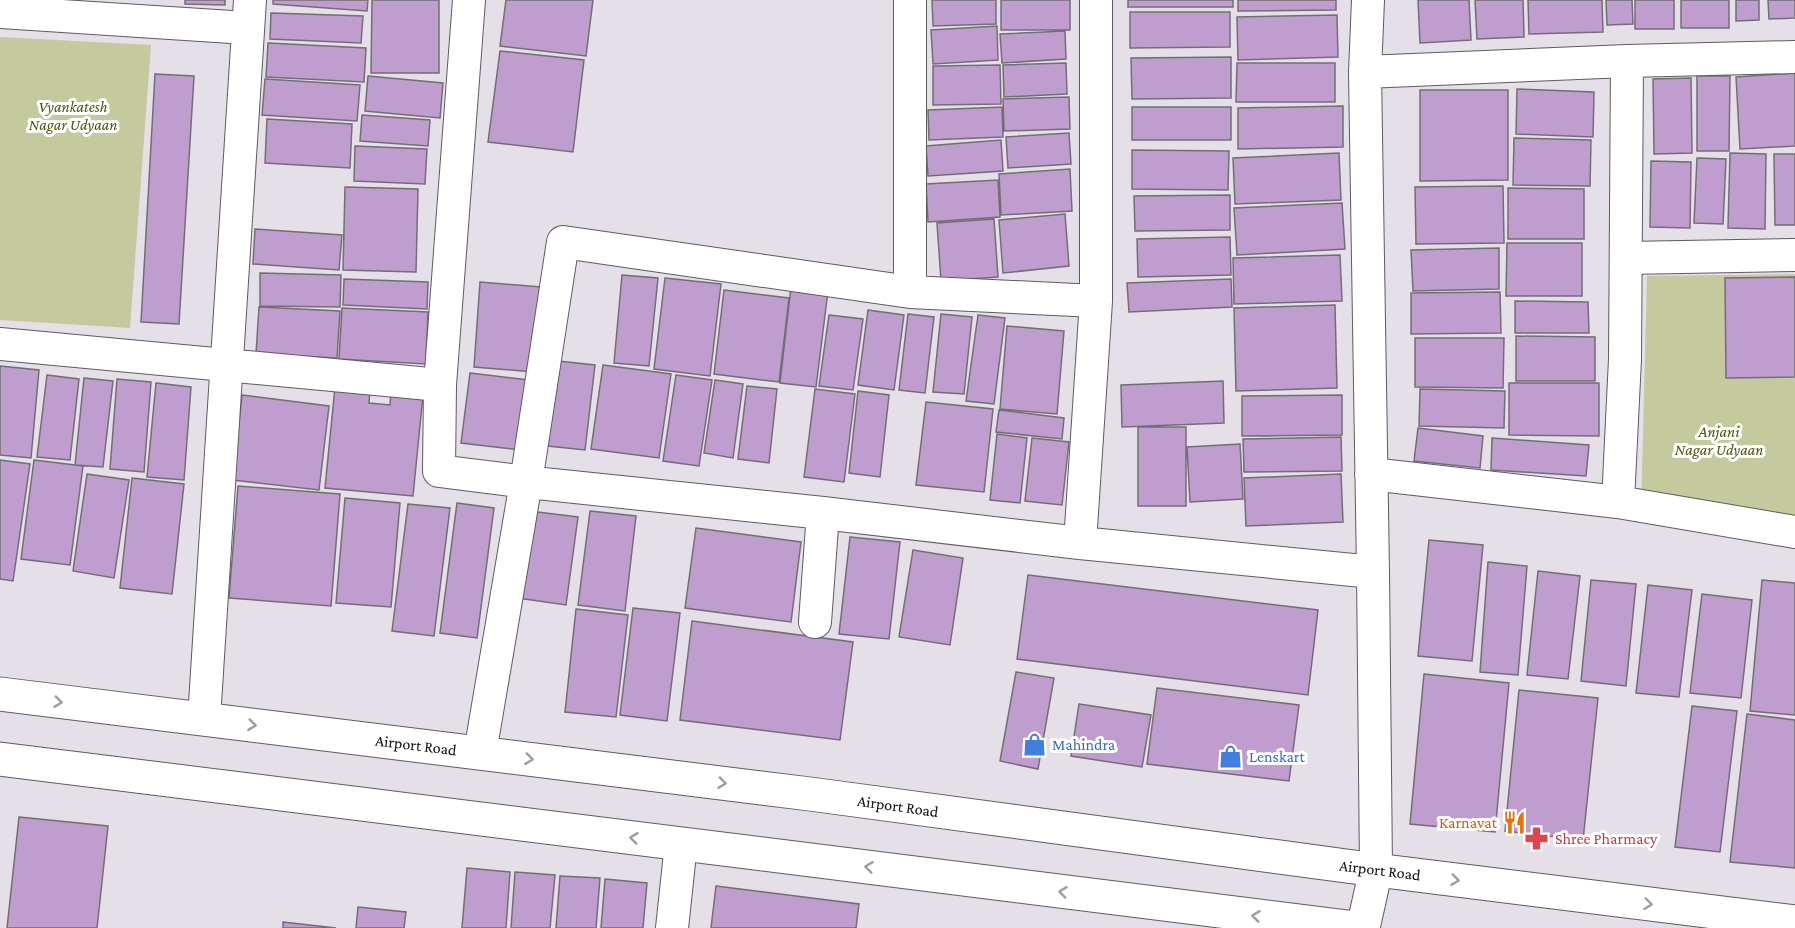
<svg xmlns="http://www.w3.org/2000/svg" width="1795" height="928" font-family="'Crimson Pro',serif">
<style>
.green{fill:#c4c99e}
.building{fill:#c09dcf;stroke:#736e75;stroke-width:1.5}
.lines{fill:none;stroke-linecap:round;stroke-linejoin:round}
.minor-casing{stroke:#5f5a61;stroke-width:34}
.tertiary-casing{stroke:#5f5a61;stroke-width:35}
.primary-casing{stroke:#5f5a61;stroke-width:35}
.minor{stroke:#fff;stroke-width:32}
.tertiary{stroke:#fff;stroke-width:33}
.primary{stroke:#fff;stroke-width:33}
.oneway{stroke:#9f9e9f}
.labels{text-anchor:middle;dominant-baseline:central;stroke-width:6;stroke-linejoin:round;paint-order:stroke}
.park-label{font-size:16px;font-style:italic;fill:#50540e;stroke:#fff}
.shop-label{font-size:16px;fill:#366cbe;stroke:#fff;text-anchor:start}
.street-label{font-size:16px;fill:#0e0c0e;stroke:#fff}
.food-label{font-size:16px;fill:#c56008;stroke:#fff;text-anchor:end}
.health-label{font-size:16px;fill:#be3a42;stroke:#fff;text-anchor:start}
</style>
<rect width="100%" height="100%" fill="#e5dfe7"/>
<!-- green -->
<path class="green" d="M 0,37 L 151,45 L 130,328 L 0,320 Z
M 1795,274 L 1795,531 L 1641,513 L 1647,276 Z"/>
<!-- building -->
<path class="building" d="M 185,0 L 225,0 L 225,5 L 185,4 Z
M 273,0 L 368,0 L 367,11 L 273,4 Z
M 372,0 L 439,0 L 439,73 L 371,73 Z
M 506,0 L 593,0 L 586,56 L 500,46 Z
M 932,0 L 996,0 L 996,24 L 933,26 Z
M 1001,0 L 1070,0 L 1070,30 L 1001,30 Z
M 1128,0 L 1233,0 L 1233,7 L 1128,7 Z
M 1238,0 L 1336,0 L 1336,10 L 1238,11 Z
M 1418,0 L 1469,0 L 1471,40 L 1420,43 Z
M 1475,0 L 1523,0 L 1524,37 L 1477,39 Z
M 1528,0 L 1602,0 L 1603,32 L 1529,34 Z
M 1606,0 L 1632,0 L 1633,24 L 1607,25 Z
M 1635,0 L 1674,0 L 1674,29 L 1635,29 Z
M 1681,0 L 1729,0 L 1729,28 L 1681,28 Z
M 1736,0 L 1759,0 L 1759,20 L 1736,21 Z
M 1768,0 L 1795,0 L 1795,18 L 1769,19 Z
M 1130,12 L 1230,12 L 1230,47 L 1130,48 Z
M 271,13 L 363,16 L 361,43 L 270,39 Z
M 1337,15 L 1338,57 L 1238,60 L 1237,17 Z
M 997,26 L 998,60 L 933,64 L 931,30 Z
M 1065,31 L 1066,59 L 1002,63 L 1000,34 Z
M 268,43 L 366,48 L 364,82 L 266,77 Z
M 500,51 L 584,60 L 573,152 L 488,142 Z
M 1231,57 L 1231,98 L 1132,99 L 1131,58 Z
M 1066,63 L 1067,94 L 1004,97 L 1003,65 Z
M 1237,63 L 1335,63 L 1335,102 L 1236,102 Z
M 1000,65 L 1001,104 L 933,105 L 933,66 Z
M 1795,73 L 1795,146 L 1740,149 L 1736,77 Z
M 155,74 L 194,76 L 179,324 L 141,322 Z
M 368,76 L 443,83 L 440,118 L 365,111 Z
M 1697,76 L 1730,76 L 1729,151 L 1697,151 Z
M 1691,78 L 1692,153 L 1654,154 L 1653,79 Z
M 265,79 L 360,85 L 357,121 L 262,115 Z
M 1517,89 L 1594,92 L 1593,137 L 1516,134 Z
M 1420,90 L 1508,90 L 1508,180 L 1420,181 Z
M 1069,97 L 1070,129 L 1004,131 L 1003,99 Z
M 1343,106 L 1343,147 L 1238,149 L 1238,108 Z
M 1002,107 L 1003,137 L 929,140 L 928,110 Z
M 1132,107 L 1231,107 L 1231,140 L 1132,140 Z
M 362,115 L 430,120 L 428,146 L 360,141 Z
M 267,119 L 352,124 L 350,168 L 265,163 Z
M 1069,133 L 1071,164 L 1008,168 L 1006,137 Z
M 1514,138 L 1591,140 L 1590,186 L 1513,185 Z
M 1001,140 L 1003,171 L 928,176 L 926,146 Z
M 355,146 L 427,149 L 425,184 L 354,181 Z
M 1132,150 L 1229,151 L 1228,190 L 1132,189 Z
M 1339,153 L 1341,200 L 1235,204 L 1233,158 Z
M 1730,153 L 1766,154 L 1765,229 L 1728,228 Z
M 1774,154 L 1795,154 L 1795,225 L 1775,225 Z
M 1697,158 L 1726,159 L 1723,224 L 1694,223 Z
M 1651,161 L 1691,162 L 1690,228 L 1650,227 Z
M 1070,169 L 1072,211 L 1001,215 L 999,174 Z
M 998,180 L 1000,217 L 928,222 L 926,184 Z
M 1503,186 L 1504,243 L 1416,244 L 1415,187 Z
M 345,187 L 418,189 L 416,272 L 343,270 Z
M 1508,188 L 1584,189 L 1584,239 L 1508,239 Z
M 1230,195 L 1230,230 L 1135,231 L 1134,196 Z
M 1342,203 L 1345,249 L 1237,255 L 1234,208 Z
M 1065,214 L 1069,266 L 1003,273 L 999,220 Z
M 994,219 L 998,277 L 941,281 L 937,223 Z
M 255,229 L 342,235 L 339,270 L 253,264 Z
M 1230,237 L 1231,275 L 1138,277 L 1137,239 Z
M 1507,243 L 1582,243 L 1582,296 L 1506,296 Z
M 1499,248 L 1499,289 L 1413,291 L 1411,250 Z
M 1340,255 L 1342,301 L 1234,304 L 1233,258 Z
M 260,273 L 341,275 L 340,307 L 260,306 Z
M 622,275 L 658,278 L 649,366 L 614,363 Z
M 1795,277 L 1795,377 L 1726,378 L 1725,278 Z
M 665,278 L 721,284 L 710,376 L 654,369 Z
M 344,279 L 428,282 L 427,309 L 343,305 Z
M 1231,279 L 1232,307 L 1129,312 L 1127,283 Z
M 480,282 L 541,287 L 534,372 L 474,367 Z
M 791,287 L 828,291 L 816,387 L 780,383 Z
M 724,290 L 789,298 L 779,382 L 714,374 Z
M 1500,292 L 1501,333 L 1411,334 L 1411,293 Z
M 1515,301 L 1588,302 L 1589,333 L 1515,333 Z
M 1335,305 L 1337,388 L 1236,391 L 1234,308 Z
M 259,307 L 340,311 L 337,358 L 256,354 Z
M 342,308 L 428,312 L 426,364 L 339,359 Z
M 868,310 L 904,315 L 894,390 L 858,385 Z
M 908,314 L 934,317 L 925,393 L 899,390 Z
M 941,314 L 972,317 L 964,394 L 933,392 Z
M 829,315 L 863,319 L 853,390 L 819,386 Z
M 978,315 L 1005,318 L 994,404 L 966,401 Z
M 1007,326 L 1064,331 L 1057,414 L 1000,409 Z
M 1516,336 L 1595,337 L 1595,381 L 1516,381 Z
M 1415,338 L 1504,338 L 1503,388 L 1415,387 Z
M 558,361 L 595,365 L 585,450 L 548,446 Z
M 603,365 L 671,374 L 659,458 L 591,449 Z
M 0,366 L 39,370 L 31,458 L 0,455 Z
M 470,373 L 528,380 L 520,450 L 461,443 Z
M 47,375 L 79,379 L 70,460 L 37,457 Z
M 676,375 L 712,380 L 699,466 L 663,461 Z
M 84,378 L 113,381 L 103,467 L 75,465 Z
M 117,379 L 151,382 L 144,472 L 110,469 Z
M 715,380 L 743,384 L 733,458 L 704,453 Z
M 1223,381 L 1224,423 L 1122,427 L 1121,385 Z
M 156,383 L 191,387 L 184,480 L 147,477 Z
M 1509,383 L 1599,383 L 1599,436 L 1509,435 Z
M 747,386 L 777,389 L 769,463 L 738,459 Z
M 335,387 L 370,390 L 369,403 L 390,405 L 391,391 L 423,395 L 413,496 L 325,488 Z
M 815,389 L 855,394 L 844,482 L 804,477 Z
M 1420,389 L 1505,391 L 1504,428 L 1419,426 Z
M 858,391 L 889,395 L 880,477 L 849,473 Z
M 242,395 L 329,406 L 319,490 L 233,480 Z
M 1342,395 L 1342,435 L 1242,436 L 1242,396 Z
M 926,402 L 993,409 L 984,492 L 916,485 Z
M 999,410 L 1064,418 L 1062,439 L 996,432 Z
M 1138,427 L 1186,427 L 1186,506 L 1138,506 Z
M 1418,428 L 1483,436 L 1480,468 L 1414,461 Z
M 997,434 L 1027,438 L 1020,503 L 990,500 Z
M 1341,437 L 1342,471 L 1244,472 L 1243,439 Z
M 1032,438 L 1069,442 L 1062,505 L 1025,501 Z
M 1492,438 L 1589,445 L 1586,476 L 1491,470 Z
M 1240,444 L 1243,499 L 1190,502 L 1187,447 Z
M 0,460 L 30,464 L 13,581 L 0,579 Z
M 34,460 L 83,466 L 70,565 L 21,559 Z
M 87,474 L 129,480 L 114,578 L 73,571 Z
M 1341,474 L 1343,522 L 1246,526 L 1244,478 Z
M 132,478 L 184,484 L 172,594 L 120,588 Z
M 238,486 L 340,494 L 331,606 L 229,598 Z
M 345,498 L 400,503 L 391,607 L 336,603 Z
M 457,503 L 494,508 L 477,638 L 440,633 Z
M 408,504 L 450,508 L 434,636 L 392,631 Z
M 529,511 L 578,517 L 566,605 L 518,598 Z
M 590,511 L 636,516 L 625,611 L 578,605 Z
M 696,528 L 801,542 L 791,622 L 685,608 Z
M 850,537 L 900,542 L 889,639 L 839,634 Z
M 1429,540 L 1483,545 L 1472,661 L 1418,656 Z
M 913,550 L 963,558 L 950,645 L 899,637 Z
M 1488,562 L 1527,566 L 1518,675 L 1480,672 Z
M 1538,571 L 1580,576 L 1568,679 L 1527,675 Z
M 1028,575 L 1318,610 L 1308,695 L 1017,659 Z
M 1591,580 L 1636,584 L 1626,686 L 1581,681 Z
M 1762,580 L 1795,583 L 1795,715 L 1750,711 Z
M 1648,585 L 1692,590 L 1679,697 L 1636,693 Z
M 1702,594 L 1752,600 L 1741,698 L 1690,693 Z
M 633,608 L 680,613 L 667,721 L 620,715 Z
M 576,609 L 628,615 L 616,717 L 565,712 Z
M 692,621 L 853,642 L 840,740 L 680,720 Z
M 1016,672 L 1054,678 L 1038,769 L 1000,761 Z
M 1424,674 L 1509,683 L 1495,832 L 1410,824 Z
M 1157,688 L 1299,705 L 1289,781 L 1147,764 Z
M 1519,690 L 1598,698 L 1583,840 L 1505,831 Z
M 1079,704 L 1151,715 L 1142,767 L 1071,756 Z
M 1692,706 L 1737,711 L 1720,852 L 1675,847 Z
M 1747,714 L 1795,720 L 1795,868 L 1730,862 Z
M 19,817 L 108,826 L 97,928 L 7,928 Z
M 467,868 L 510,872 L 506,928 L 462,928 Z
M 515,872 L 555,875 L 550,928 L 511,928 Z
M 560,876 L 600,878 L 596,928 L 556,928 Z
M 605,879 L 647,883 L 643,928 L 601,928 Z
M 716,886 L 859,904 L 856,928 L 711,928 Z
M 358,907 L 406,912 L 404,928 L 356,928 Z
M 283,922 L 336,928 L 283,928 Z"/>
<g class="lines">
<defs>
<path id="minor" d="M 469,0 L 440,385 L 439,471 L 526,482 L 823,513 L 1080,543 L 1373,572
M 1368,0 L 1365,72 L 1373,572 L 1376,870
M 0,12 L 247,28
M 1365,72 L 1627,61 L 1795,57
M 1626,258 L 1795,255
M 910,292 L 910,0
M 0,344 L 440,385
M 1371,474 L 1618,502 L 1795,532
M 1618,502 L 1625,359 L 1627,61
M 1080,543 L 1096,301 L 1096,0
M 815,622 L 823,513
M 204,719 L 250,0
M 480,753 L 526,482 L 563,242 L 910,292 L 1096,301
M 672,928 L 681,844"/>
<path id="tertiary" d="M 1363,928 L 1376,870"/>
<path id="primary" d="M 0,694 L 810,794 L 1376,870 L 1795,922
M 0,759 L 1356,928"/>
</defs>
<!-- minor casing -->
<use href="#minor" class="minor-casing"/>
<!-- tertiary casing -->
<use href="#tertiary" class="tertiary-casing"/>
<!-- primary casing -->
<use href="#primary" class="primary-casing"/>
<!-- minor -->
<use href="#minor" class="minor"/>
<!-- tertiary -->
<use href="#tertiary" class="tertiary"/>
<!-- primary -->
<use href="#primary" class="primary"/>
</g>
<!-- one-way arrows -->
<defs><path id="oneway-chevron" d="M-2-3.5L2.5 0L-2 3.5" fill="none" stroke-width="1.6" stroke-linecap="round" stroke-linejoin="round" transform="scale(1.5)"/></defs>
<g class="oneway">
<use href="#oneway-chevron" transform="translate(58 702) rotate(7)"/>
<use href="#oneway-chevron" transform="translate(252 725) rotate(7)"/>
<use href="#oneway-chevron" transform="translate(529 759) rotate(7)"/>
<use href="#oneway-chevron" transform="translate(722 783) rotate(7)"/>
<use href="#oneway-chevron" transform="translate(634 838) rotate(-173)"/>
<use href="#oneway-chevron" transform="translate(869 867) rotate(-173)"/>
<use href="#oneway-chevron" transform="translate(1455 880) rotate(7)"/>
<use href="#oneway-chevron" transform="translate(1063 892) rotate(-173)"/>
<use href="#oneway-chevron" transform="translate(1648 904) rotate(7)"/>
<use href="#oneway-chevron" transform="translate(1256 916) rotate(-173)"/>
</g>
<!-- icons -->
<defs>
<symbol id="shop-bare" viewBox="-9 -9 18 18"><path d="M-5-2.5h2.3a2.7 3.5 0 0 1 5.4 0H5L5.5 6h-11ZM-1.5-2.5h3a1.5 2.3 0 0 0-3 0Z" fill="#3f7fe0" stroke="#fff" stroke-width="2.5" paint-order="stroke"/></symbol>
<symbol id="restaurant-bare" viewBox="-9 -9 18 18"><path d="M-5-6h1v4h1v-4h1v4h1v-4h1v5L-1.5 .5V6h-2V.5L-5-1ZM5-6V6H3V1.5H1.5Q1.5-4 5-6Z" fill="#e8710a" stroke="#fff" stroke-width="2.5" paint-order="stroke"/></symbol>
<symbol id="pharmacy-bare" viewBox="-9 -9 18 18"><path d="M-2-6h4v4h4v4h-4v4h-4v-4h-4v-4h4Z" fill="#e0444e" stroke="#fff" stroke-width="2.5" paint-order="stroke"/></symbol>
</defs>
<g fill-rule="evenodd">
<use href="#shop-bare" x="1018" y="728" width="33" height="33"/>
<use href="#shop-bare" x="1214" y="740" width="33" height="33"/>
<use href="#restaurant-bare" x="1498" y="806" width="33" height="33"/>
<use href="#pharmacy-bare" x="1520" y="822" width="33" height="33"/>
</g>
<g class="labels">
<!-- park labels -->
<g class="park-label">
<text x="73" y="106">Vyankatesh<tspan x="73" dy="18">Nagar Udyaan</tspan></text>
<text x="1719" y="431">Anjani<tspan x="1719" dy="18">Nagar Udyaan</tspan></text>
</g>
<!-- shop labels -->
<g class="shop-label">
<text x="1052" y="744">Mahindra</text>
<text x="1249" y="756">Lenskart</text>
</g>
<!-- street labels -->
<g class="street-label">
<text transform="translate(416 745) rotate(7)">Airport Road</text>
<text transform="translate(898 806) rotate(8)">Airport Road</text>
<text transform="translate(1380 870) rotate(7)">Airport Road</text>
</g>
<!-- food labels -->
<g class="food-label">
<text x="1497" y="822">Karnavat</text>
</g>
<!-- health labels -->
<g class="health-label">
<text x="1555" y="838">Shree Pharmacy</text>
</g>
</g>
</svg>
